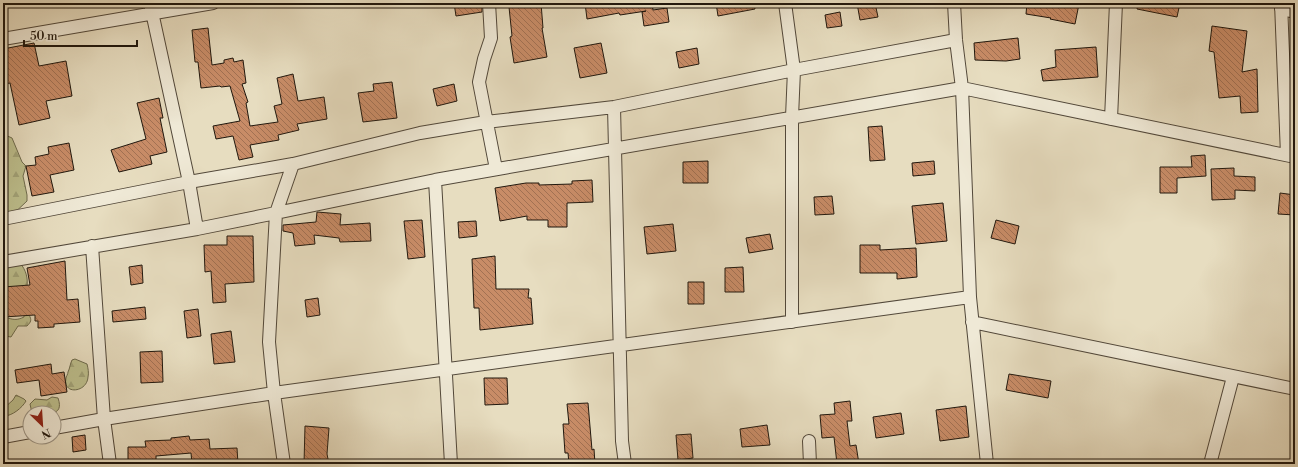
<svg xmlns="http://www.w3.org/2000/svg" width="1298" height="467" font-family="'Libre Bodoni',serif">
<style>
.forest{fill:url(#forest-firs);stroke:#6e6b4d}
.building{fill:url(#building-back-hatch);stroke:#20170d}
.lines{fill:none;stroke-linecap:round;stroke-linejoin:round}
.street-casing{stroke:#52483a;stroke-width:14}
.street{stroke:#efe9d6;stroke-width:12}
</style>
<defs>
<pattern id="forest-firs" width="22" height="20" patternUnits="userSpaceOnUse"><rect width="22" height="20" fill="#bdbf8d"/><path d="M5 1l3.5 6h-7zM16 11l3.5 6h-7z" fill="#a2a378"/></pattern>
<pattern id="building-back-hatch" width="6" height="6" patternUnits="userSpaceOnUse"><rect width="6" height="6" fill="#c88c67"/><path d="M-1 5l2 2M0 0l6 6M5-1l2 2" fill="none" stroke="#a27153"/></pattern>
</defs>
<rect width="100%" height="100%" fill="#e7ddc0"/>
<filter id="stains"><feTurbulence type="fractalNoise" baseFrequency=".005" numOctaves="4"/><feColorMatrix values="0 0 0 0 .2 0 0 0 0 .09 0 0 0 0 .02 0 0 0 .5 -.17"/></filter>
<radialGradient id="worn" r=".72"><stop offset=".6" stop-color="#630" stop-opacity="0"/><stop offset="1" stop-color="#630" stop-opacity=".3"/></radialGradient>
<!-- forest -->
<path class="forest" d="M 3,134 L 12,138 L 22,162 L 26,166 L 23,176 L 27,195 L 27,201 L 8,219 L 3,233 Z
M 20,263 C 26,270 28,278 27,286 L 13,292 L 3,287 L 3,267 Z
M 24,314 L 29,315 C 32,320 31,322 27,326 L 18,326 L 11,337 L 5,336 L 3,334 L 3,321 L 8,318 C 14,320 18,320 24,317 Z
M 75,359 L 87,364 C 88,368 89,373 88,377 C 87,393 62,395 66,378 C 66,377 68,374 68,372 C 70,368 70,364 72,360 Z
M 16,395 L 24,399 L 26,401 C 22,408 12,416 4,416 L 3,409 L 13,400 Z
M 52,397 L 58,398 C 65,418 45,413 32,413 L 30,404 L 35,399 L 47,400 Z"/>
<!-- building -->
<path class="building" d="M 454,3 L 482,3 L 482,12 L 456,16 Z
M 541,3 L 543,28 L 542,28 L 547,57 L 514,63 L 510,37 L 512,36 L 509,7 Z
M 585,3 L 652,3 L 653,10 L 667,8 L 669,22 L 644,26 L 642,12 L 646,11 L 620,15 L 619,13 L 587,19 Z
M 716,3 L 754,3 L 755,9 L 718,16 Z
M 857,3 L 875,3 L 878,17 L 860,20 Z
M 1027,3 L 1073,3 L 1079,4 L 1075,24 L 1050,19 L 1051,18 L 1026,14 Z
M 1138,3 L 1180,3 L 1177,17 L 1137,9 Z
M 840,12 L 842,26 L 827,28 L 825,15 Z
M 1212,26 L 1247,31 L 1242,72 L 1257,69 L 1258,112 L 1241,113 L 1240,96 L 1219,98 L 1214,52 L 1209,51 Z
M 208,28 L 212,65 L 224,63 L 224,60 L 233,58 L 234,62 L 243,60 L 246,83 L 242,84 L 248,102 L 246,103 L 250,126 L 278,122 L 274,106 L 282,104 L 277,78 L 293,74 L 298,101 L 324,97 L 327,119 L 297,124 L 299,130 L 278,135 L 279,140 L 250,145 L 253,157 L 239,160 L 233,136 L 216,139 L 213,126 L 240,121 L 230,86 L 221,87 L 220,86 L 201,88 L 198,62 L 195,62 L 192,30 Z
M 1018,38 L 1020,59 L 1006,61 L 975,60 L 974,43 Z
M 34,43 L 39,66 L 66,61 L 72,96 L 46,101 L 50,118 L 19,125 L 10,83 L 3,84 L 3,65 L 7,64 L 3,49 Z
M 601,43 L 607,73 L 580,78 L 574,48 Z
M 1096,47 L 1098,77 L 1043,81 L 1041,70 L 1056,67 L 1055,50 Z
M 697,48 L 699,64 L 679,68 L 676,52 Z
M 392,82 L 397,118 L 363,122 L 358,93 L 374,91 L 373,84 Z
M 454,84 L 457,101 L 437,106 L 433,89 Z
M 159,98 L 163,118 L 160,118 L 167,152 L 150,156 L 152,164 L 119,172 L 111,150 L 146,139 L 137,103 Z
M 882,126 L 885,160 L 870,161 L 868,127 Z
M 69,143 L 74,170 L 50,175 L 54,192 L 32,196 L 26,166 L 36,165 L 35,157 L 49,154 L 48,147 Z
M 1205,155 L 1206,176 L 1177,178 L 1177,193 L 1160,193 L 1160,167 L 1192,167 L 1191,156 Z
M 708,161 L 708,183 L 683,183 L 683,162 Z
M 934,161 L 935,174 L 913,176 L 912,163 Z
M 1234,168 L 1234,176 L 1255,177 L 1255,191 L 1235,190 L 1235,199 L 1212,200 L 1211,169 Z
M 592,180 L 593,202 L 567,203 L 567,227 L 548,227 L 548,220 L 527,220 L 527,216 L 500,221 L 495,188 L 526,183 L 539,183 L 539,185 L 572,184 L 572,181 Z
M 1280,193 L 1295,195 L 1295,215 L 1278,214 Z
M 832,196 L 834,214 L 815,215 L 814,197 Z
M 943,203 L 947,241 L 916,244 L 912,206 Z
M 317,212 L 341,214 L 340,225 L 370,223 L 371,241 L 340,242 L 339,238 L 314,235 L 315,244 L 295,246 L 293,233 L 283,231 L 283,225 L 316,222 Z
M 422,220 L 425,257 L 408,259 L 404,221 Z
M 996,220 L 1019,226 L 1015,244 L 991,238 Z
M 476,221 L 477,236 L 459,238 L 458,222 Z
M 673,224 L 676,251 L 647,254 L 644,227 Z
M 770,234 L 773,249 L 749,253 L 746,238 Z
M 227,236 L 253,236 L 254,282 L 225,284 L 226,302 L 213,303 L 211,271 L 205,272 L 204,245 L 227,245 Z
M 860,245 L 880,245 L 880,250 L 916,248 L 917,277 L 897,279 L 897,273 L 860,273 Z
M 495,256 L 496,289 L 529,289 L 528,298 L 531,298 L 533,324 L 480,330 L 479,308 L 474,308 L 472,259 Z
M 65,261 L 67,300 L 78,299 L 80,322 L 54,324 L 54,327 L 38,328 L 38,321 L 35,321 L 35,315 L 3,317 L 3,287 L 30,285 L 27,268 Z
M 142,265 L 143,283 L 131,285 L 129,267 Z
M 743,267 L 744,292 L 725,292 L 725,268 Z
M 688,282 L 704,282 L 704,304 L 688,304 Z
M 318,298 L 320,315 L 307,317 L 305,300 Z
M 145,307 L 146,319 L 113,322 L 112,311 Z
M 198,309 L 201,336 L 187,338 L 184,311 Z
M 231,331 L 235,362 L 214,364 L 211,334 Z
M 162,351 L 163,382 L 141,383 L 140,352 Z
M 51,364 L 52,374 L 64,372 L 67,392 L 41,396 L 39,380 L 17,383 L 15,370 Z
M 1009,374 L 1051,381 L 1048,398 L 1006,390 Z
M 484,378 L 507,378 L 508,404 L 485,405 Z
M 850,401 L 852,421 L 847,421 L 850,446 L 856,445 L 859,464 L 837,464 L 834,437 L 822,438 L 820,415 L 835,414 L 834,403 Z
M 588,403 L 592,450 L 594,449 L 595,464 L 569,464 L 568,453 L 565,453 L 563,424 L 569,424 L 567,404 Z
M 966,406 L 969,437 L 940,441 L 936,410 Z
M 901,413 L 904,434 L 876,438 L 873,417 Z
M 767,425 L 770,445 L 742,447 L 740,429 Z
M 305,426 L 329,428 L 327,454 L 329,464 L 304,464 Z
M 691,434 L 693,458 L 678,460 L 676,435 Z
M 85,435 L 86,450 L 73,452 L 72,437 Z
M 189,436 L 190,440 L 209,439 L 210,449 L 237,448 L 238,464 L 192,464 L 191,453 L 156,456 L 156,464 L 128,464 L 128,447 L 146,447 L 145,441 L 171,440 L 171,438 Z"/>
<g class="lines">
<defs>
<path id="street" d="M 489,3 L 491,38 L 484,59 L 479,82 L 496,169
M 785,3 L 794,70 L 792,117 L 792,322
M 954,3 L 956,40 L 962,88 L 970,297 L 987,464
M 1281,3 L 1287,155
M 1281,9 L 1295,12
M 3,39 L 213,3
M 614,107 L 622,441 L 625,464
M 1111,119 L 1116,3
M 435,180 L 451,464
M 3,219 L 189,182 L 293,164 L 420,133 L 486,122 L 614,107 L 794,70 L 956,40
M 197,229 L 276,213 L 293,164
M 92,246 L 104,419 L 110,464
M 3,262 L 197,229 L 189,182 L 150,3
M 972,322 L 1295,389
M 54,428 L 104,419 L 274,393 L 970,297
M 3,437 L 30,432
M 809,441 L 810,464
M 284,464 L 274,393 L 269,342 L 276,213 L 435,180 L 962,88 L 1295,157
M 1210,464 L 1233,377"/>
</defs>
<!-- street casing -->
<use href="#street" class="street-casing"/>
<!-- street -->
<use href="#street" class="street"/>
</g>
<!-- margin -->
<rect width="1298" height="467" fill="none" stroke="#e7ddc0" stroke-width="16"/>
<rect x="4" y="4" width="1290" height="459" fill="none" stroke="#20170d" stroke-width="2"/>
<rect x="8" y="8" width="1282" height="451" fill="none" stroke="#20170d"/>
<!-- north arrow -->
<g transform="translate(42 425) rotate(155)"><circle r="19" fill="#efe9d6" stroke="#9c9586"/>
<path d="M0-3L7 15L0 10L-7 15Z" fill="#8f2418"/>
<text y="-6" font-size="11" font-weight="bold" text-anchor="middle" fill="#20170d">N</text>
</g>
<!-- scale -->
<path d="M24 40v6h113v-6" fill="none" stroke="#20170d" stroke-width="2"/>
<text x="30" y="40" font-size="12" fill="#20170d" stroke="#efe9d6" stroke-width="3" paint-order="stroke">50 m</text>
<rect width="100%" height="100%" filter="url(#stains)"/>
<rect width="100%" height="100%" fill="url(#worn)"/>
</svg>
